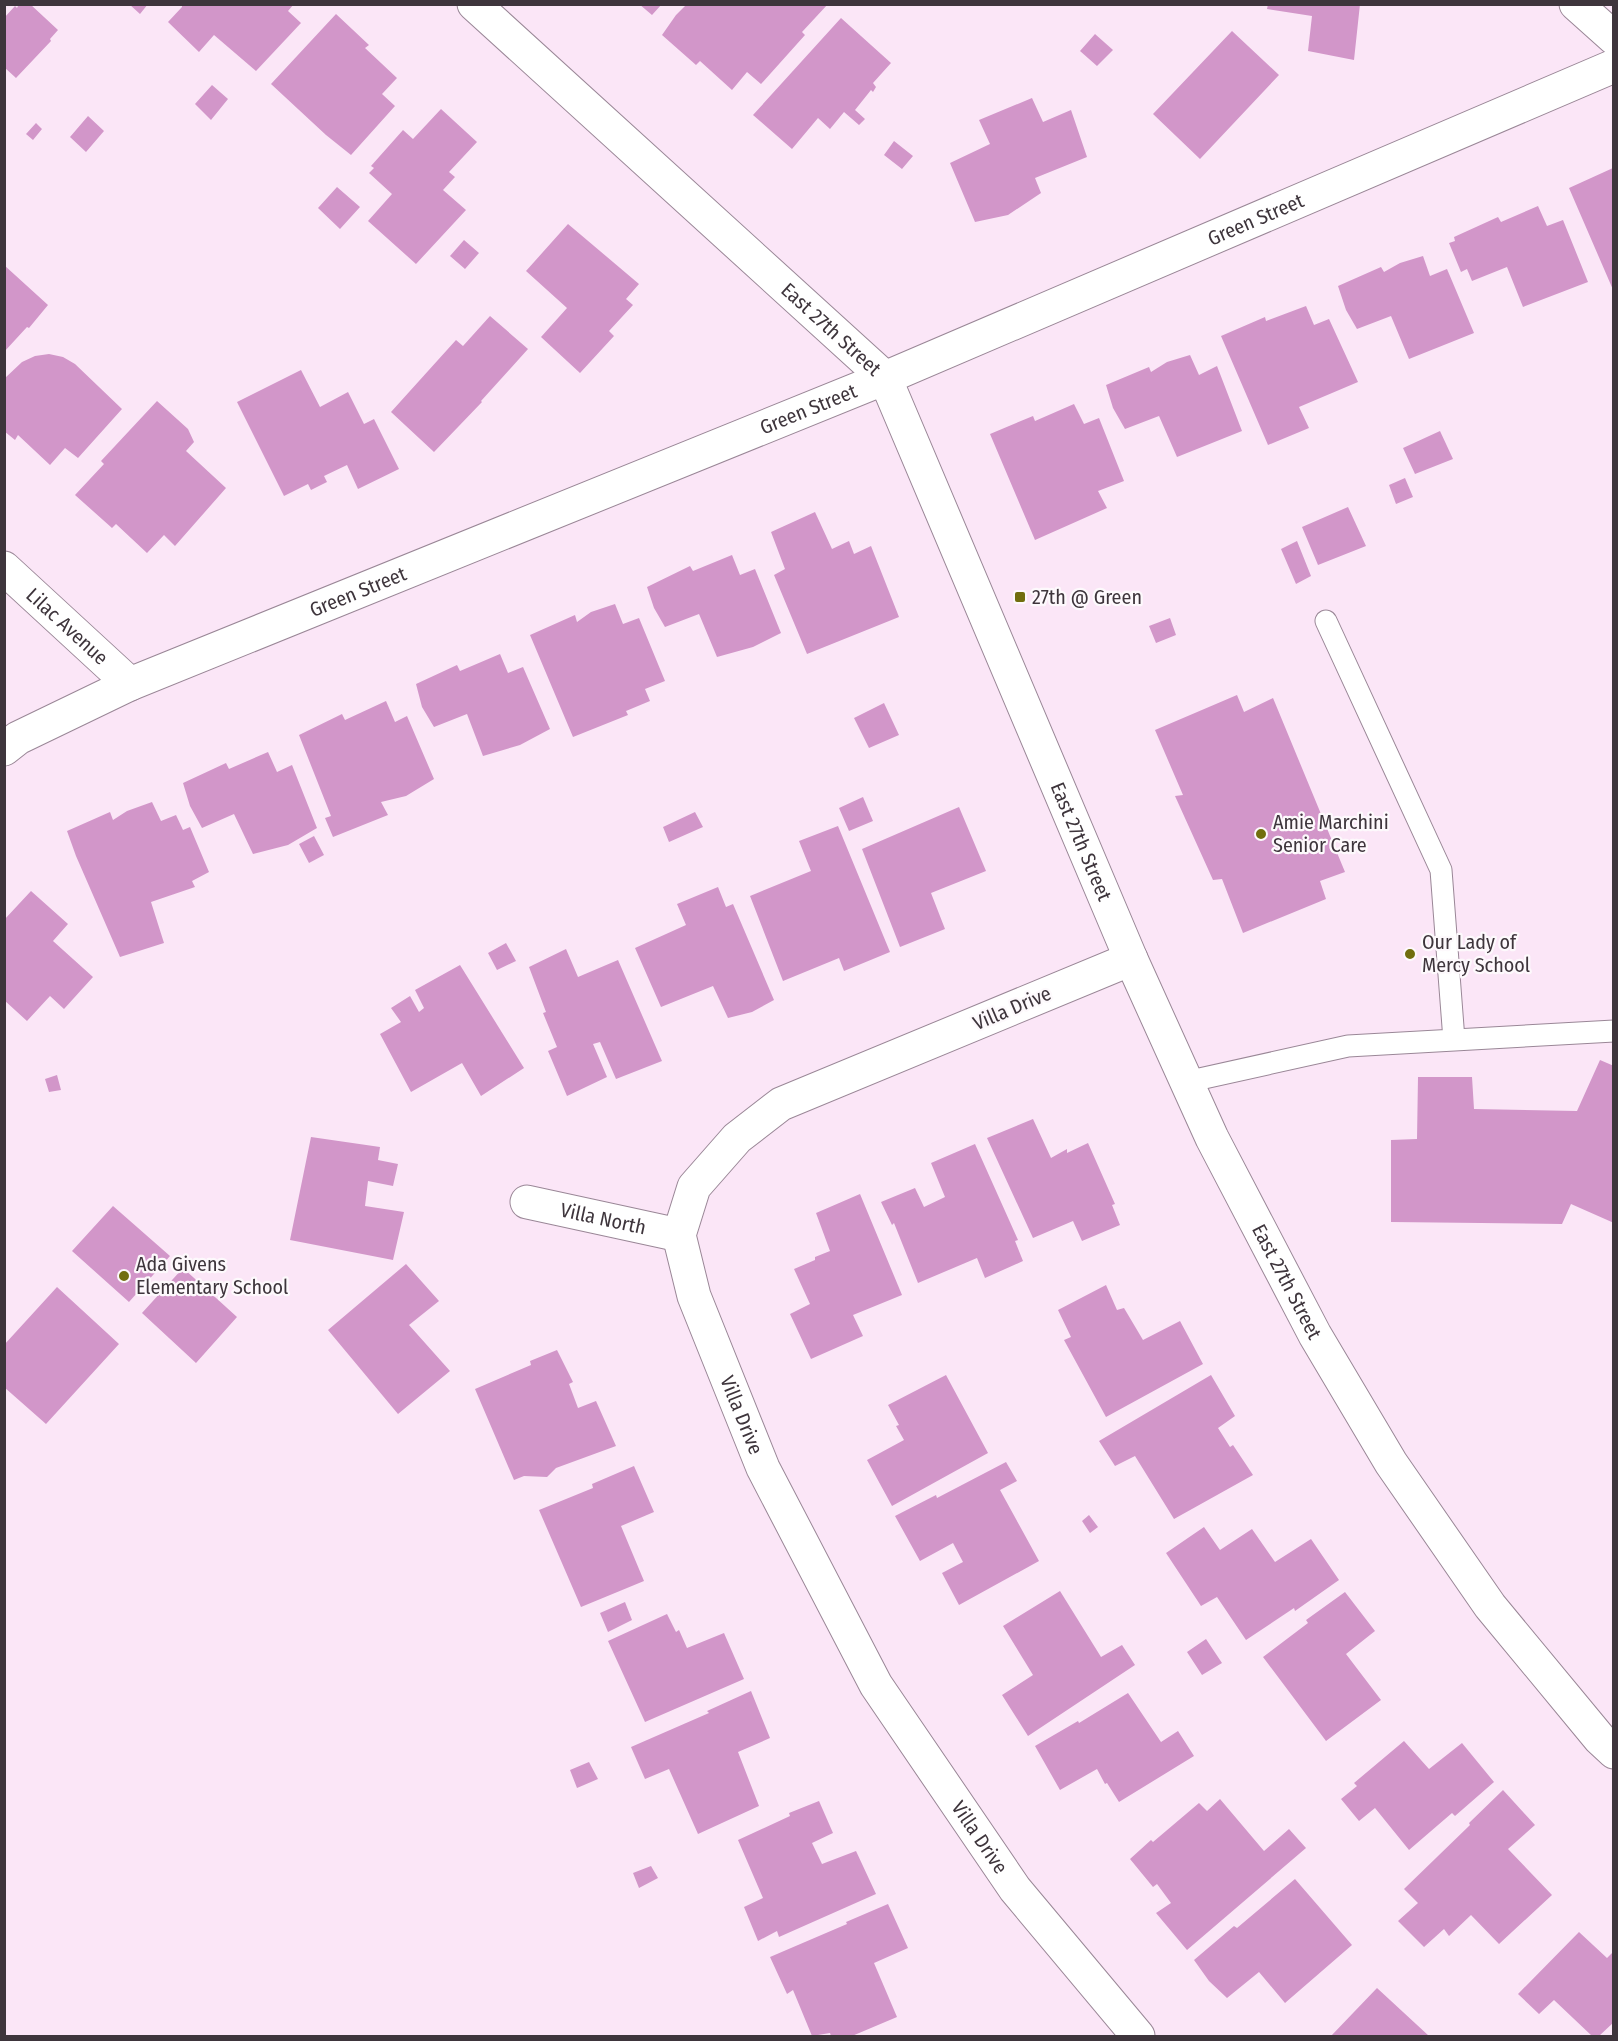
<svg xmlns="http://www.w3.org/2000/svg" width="1618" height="2041" font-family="'Fira Sans Condensed',sans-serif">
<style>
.building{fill:#d296c9}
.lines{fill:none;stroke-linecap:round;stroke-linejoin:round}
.lane-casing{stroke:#9a8797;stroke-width:23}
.street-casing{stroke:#9a8797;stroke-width:35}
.lane{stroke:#fff;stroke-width:21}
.street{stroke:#fff;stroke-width:33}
.poi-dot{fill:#716e0e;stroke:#fdf9fc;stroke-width:2}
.labels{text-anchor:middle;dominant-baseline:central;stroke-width:4.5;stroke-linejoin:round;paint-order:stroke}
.street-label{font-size:20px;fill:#3e353c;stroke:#fdf9fc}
.poi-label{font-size:20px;fill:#3e353c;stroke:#fdf9fc;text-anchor:start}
</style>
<rect width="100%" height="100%" fill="#fbe6f7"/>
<!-- building -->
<path class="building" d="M 19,4 L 30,4 L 58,30 L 50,39 L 51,41 L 16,78 L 4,67 L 4,18 L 15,6 L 17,8 Z
M 129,4 L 148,4 L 140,14 Z
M 182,4 L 294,4 L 288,11 L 301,23 L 256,71 L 214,35 L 199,52 L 168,22 L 182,7 Z
M 639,4 L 662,4 L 652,15 Z
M 687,4 L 828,4 L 802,32 L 805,35 L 761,84 L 747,72 L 732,90 L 700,61 L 696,65 L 662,35 L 676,15 Z
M 1268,4 L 1360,4 L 1354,60 L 1308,51 L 1312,16 L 1267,9 Z
M 336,14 L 369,45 L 365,48 L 397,78 L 382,94 L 395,106 L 351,155 L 326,135 L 271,84 Z
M 841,18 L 891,63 L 873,83 L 876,87 L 873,92 L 871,90 L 855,110 L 865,119 L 859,125 L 844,112 L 830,129 L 818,118 L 792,149 L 753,115 Z
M 1232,31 L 1279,75 L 1200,159 L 1153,114 Z
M 1095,34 L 1113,50 L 1097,66 L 1080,51 Z
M 212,85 L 228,99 L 211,120 L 195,104 Z
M 1032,98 L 1043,122 L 1071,110 L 1087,157 L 1035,178 L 1041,193 L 1008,215 L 975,222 L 950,163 L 990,144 L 979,120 Z
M 441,109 L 477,142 L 449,172 L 455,177 L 443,190 L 466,210 L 416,264 L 368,221 L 392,194 L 369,173 L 374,168 L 371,166 L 403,130 L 413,139 Z
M 88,116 L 104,131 L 86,152 L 70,137 Z
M 36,123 L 42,129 L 33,140 L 26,134 Z
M 894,141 L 913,156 L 902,169 L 884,155 Z
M 1613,168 L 1614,170 L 1614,292 L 1569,188 Z
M 337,187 L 360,207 L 340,229 L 318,208 Z
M 1538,206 L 1547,226 L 1563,220 L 1588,282 L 1523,307 L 1507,267 L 1472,281 L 1467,269 L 1461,272 L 1449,243 L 1455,241 L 1454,237 L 1498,217 L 1501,222 Z
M 568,224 L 639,284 L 626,299 L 633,305 L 609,331 L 614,336 L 580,373 L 541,337 L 567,308 L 526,271 Z
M 464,240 L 479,253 L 465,269 L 450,256 Z
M 1423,256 L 1430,276 L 1447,269 L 1474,333 L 1409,359 L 1391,316 L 1357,329 L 1346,310 L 1338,286 L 1381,267 L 1384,272 L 1400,263 Z
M 4,265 L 48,305 L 29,328 L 27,327 L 4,352 Z
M 1306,306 L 1314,325 L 1329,319 L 1358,382 L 1299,407 L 1309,428 L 1268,445 L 1221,336 L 1265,317 L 1266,321 Z
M 490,316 L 528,349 L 481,401 L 482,402 L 434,452 L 391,412 L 456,340 L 463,346 Z
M 49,354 L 63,357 L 75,364 L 122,409 L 78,458 L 65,448 L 50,465 L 18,435 L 15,440 L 4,431 L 4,379 L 22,362 L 35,356 Z
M 1190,355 L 1199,375 L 1217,366 L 1242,431 L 1177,457 L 1159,416 L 1125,429 L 1113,408 L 1106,385 L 1149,367 L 1151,372 L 1167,362 Z
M 301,370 L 320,407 L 348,392 L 364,424 L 374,419 L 399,469 L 358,489 L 347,465 L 324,476 L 327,482 L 311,490 L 308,484 L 284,496 L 237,402 Z
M 157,401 L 188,429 L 194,442 L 186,451 L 226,488 L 175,546 L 164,535 L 147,553 L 116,524 L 112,528 L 75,495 L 104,464 L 101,461 Z
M 1074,404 L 1084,424 L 1099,418 L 1124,481 L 1098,491 L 1107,508 L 1035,540 L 990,434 L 1033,416 L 1035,421 Z
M 1440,431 L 1453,459 L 1415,474 L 1403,448 Z
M 1405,478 L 1413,497 L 1396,504 L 1389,485 Z
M 1348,507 L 1366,546 L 1318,565 L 1302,527 Z
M 815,512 L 832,549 L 849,541 L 854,554 L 871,546 L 899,617 L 807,654 L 774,575 L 785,569 L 771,532 Z
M 1297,541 L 1311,576 L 1296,584 L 1281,549 Z
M 732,555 L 740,575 L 755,569 L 781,633 L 753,647 L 717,657 L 699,614 L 665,627 L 654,608 L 647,587 L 690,566 L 693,571 Z
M 615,604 L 623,624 L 639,618 L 665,681 L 645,689 L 650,701 L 626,711 L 628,715 L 573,737 L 530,635 L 575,615 L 577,622 L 591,612 Z
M 1170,618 L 1176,635 L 1156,643 L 1149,626 Z
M 500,654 L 508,673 L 523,667 L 550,729 L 520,745 L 483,756 L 467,714 L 434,727 L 422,707 L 416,684 L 457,665 L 460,671 Z
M 1237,695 L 1244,712 L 1273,698 L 1345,872 L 1320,881 L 1326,899 L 1243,933 L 1222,879 L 1213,880 L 1175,796 L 1183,795 L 1155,730 Z
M 386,701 L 395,722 L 407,716 L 434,779 L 406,796 L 381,802 L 388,815 L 333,837 L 325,818 L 331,816 L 299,735 L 342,714 L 345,720 Z
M 884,703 L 899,735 L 869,748 L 854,718 Z
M 268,752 L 277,772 L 292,765 L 317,828 L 288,845 L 253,854 L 234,814 L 202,828 L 190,806 L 183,783 L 226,763 L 229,769 Z
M 863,797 L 873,821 L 849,831 L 839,808 Z
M 152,802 L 161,821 L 176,815 L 183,830 L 190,827 L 209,872 L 192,881 L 195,887 L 151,902 L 164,943 L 120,957 L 76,856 L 67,831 L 110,812 L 113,820 L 127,811 Z
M 959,807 L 986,871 L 931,893 L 945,929 L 900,947 L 862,849 Z
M 695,812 L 703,827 L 669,842 L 663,827 Z
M 838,826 L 890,952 L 844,971 L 839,958 L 783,981 L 750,896 L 811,871 L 799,841 Z
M 314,836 L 324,855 L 309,863 L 299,844 Z
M 718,887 L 726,907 L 733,904 L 774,1000 L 752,1012 L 728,1018 L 713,986 L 661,1007 L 635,948 L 686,925 L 677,904 Z
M 31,891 L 68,924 L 53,941 L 93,977 L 64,1009 L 50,996 L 27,1021 L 4,1000 L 4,920 Z
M 506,943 L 516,961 L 497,970 L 488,953 Z
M 566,949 L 578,977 L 618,960 L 662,1061 L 616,1079 L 600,1042 L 593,1044 L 607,1077 L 567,1096 L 548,1051 L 557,1047 L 543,1013 L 546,1012 L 529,967 Z
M 460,965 L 524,1068 L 481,1096 L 462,1063 L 411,1092 L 380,1034 L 401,1022 L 391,1008 L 410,996 L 419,1012 L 424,1008 L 415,990 Z
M 1600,1060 L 1614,1066 L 1614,1223 L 1571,1204 L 1562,1224 L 1391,1222 L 1391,1140 L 1417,1139 L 1418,1077 L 1472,1077 L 1474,1109 L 1577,1111 Z
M 57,1075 L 61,1090 L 49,1092 L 45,1079 Z
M 1033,1119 L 1051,1158 L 1067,1149 L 1067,1153 L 1088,1143 L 1115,1204 L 1112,1205 L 1120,1225 L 1082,1241 L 1073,1221 L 1033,1238 L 987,1138 Z
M 311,1137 L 380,1147 L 378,1160 L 398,1164 L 393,1186 L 368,1181 L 365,1206 L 404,1212 L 393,1260 L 290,1240 Z
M 975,1144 L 1018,1240 L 1015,1241 L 1023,1261 L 985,1278 L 977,1258 L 918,1283 L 894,1223 L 892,1225 L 881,1202 L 915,1188 L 924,1207 L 945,1197 L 931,1163 Z
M 860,1194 L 902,1295 L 853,1315 L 863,1336 L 811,1359 L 790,1314 L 810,1304 L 794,1269 L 815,1260 L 815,1257 L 830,1251 L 816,1213 Z
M 113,1206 L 170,1256 L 129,1302 L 72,1251 Z
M 406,1264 L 439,1301 L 409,1325 L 450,1371 L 398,1414 L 328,1330 Z
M 183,1268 L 237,1317 L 196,1363 L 142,1313 Z
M 1106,1285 L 1117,1310 L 1124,1308 L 1143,1340 L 1180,1321 L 1203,1364 L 1106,1417 L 1064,1340 L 1071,1337 L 1058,1310 Z
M 57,1287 L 119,1344 L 46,1424 L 4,1387 L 4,1345 Z
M 557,1350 L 573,1382 L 569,1384 L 578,1408 L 596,1401 L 616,1446 L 556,1468 L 547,1477 L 524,1476 L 514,1480 L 475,1389 L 531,1365 L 530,1361 Z
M 946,1375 L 988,1453 L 892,1506 L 867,1460 L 904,1440 L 896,1426 L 899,1425 L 888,1405 Z
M 1211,1375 L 1235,1416 L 1218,1428 L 1230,1447 L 1233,1445 L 1253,1475 L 1174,1519 L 1135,1456 L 1115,1466 L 1099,1441 Z
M 1006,1462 L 1017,1481 L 1000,1490 L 1039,1561 L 959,1605 L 942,1573 L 963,1562 L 953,1543 L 920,1561 L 895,1516 L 936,1495 L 937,1498 Z
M 634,1466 L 654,1512 L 621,1526 L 644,1581 L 581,1607 L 539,1510 L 593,1488 L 592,1484 Z
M 1089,1515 L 1098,1527 L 1090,1533 L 1082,1521 Z
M 1204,1527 L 1220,1550 L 1252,1529 L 1275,1562 L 1311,1539 L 1339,1580 L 1295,1611 L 1294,1608 L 1246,1640 L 1217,1597 L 1201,1606 L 1166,1553 Z
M 1060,1591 L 1101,1657 L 1122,1645 L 1135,1665 L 1028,1736 L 1002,1695 L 1033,1675 L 1003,1626 Z
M 1345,1592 L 1375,1631 L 1346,1654 L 1381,1700 L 1326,1741 L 1263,1657 L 1308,1623 L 1306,1620 Z
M 625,1602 L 632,1620 L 608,1632 L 600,1613 Z
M 667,1614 L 676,1632 L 679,1630 L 687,1648 L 724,1633 L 744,1679 L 645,1722 L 608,1641 Z
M 1206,1639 L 1222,1663 L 1202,1675 L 1187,1652 Z
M 751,1691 L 770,1738 L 738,1752 L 759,1806 L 698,1834 L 669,1769 L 645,1779 L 631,1747 L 709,1713 L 707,1711 Z
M 1128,1693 L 1161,1742 L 1178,1731 L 1194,1756 L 1119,1802 L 1107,1783 L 1105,1784 L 1097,1769 L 1060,1790 L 1035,1746 L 1078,1721 L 1079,1723 Z
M 1404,1741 L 1429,1769 L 1462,1743 L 1494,1782 L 1455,1816 L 1452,1813 L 1409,1850 L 1375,1808 L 1359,1821 L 1341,1799 L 1357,1786 L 1354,1783 Z
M 589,1762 L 598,1779 L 577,1788 L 570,1770 Z
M 1503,1790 L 1535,1825 L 1508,1849 L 1552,1895 L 1499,1944 L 1471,1915 L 1449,1936 L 1444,1929 L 1424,1947 L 1398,1921 L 1418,1903 L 1404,1889 L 1470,1825 L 1469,1823 Z
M 1220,1799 L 1264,1851 L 1289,1829 L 1306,1848 L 1187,1950 L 1156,1913 L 1171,1903 L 1157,1884 L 1153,1887 L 1130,1859 L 1151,1840 L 1153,1842 L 1199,1803 L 1207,1811 Z
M 819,1801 L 833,1833 L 812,1843 L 822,1864 L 856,1851 L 876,1894 L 779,1937 L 777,1931 L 758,1941 L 744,1907 L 763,1898 L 738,1840 L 790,1816 L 789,1813 Z
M 651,1866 L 658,1878 L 639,1888 L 633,1873 Z
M 1295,1879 L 1352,1945 L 1285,2003 L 1259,1972 L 1227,1998 L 1209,1981 L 1194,1960 L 1234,1926 L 1237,1928 Z
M 888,1904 L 908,1948 L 874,1963 L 897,2017 L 852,2036 L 831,2036 L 830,2033 L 812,2036 L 793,1990 L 787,1994 L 770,1957 L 847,1924 L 846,1922 Z
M 1579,1932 L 1607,1958 L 1614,1951 L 1614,2022 L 1599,2036 L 1592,2036 L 1554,2000 L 1539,2014 L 1518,1994 Z
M 1377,1988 L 1429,2036 L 1331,2036 Z"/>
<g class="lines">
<defs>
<path id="lane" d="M 1326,621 L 1441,870 L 1454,1040
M 1186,1082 L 1348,1046 L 1614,1031"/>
<g id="street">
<path id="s1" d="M 474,4 L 885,378 L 1131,959 L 1212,1138 L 1315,1335 L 1391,1463 L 1490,1606 L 1600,1739 L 1614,1752"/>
<path d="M 1576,4 L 1614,38"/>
<path id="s2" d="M 4,568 L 130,684"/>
<path id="s3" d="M 4,749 L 18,738 L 130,684 L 885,378 L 1614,66"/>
<path id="s4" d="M 1131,959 L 781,1104 L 737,1138 L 694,1187 L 679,1235 L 694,1296 L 763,1468 L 876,1685 L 1015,1889 L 1138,2036"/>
<path id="s5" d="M 527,1202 L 679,1235"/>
</g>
</defs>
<!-- lane casing -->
<use href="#lane" class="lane-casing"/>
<!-- street casing -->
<use href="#street" class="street-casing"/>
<!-- lane -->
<use href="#lane" class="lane"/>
<!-- street -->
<use href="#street" class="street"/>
</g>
<!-- markers -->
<g class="poi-dot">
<rect x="1014" y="591" width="12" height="12" rx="3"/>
<circle cx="1261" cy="834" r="6"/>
<circle cx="1410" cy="954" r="6"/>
<circle cx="124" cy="1276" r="6"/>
</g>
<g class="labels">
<!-- street labels -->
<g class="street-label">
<text stroke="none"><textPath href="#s3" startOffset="1360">Green Street</textPath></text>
<text stroke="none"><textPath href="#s1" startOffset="483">East 27th Street</textPath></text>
<text stroke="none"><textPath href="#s3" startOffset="874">Green Street</textPath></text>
<text stroke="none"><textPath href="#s3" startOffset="388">Green Street</textPath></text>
<text stroke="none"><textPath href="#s2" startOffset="86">Lilac Avenue</textPath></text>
<text stroke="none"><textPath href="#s1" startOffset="1059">East 27th Street</textPath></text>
<text transform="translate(1012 1008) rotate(-23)">Villa Drive</text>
<text stroke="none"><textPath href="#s5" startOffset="78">Villa North</textPath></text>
<text stroke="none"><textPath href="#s1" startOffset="1545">East 27th Street</textPath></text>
<text stroke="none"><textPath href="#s4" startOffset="741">Villa Drive</textPath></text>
<text stroke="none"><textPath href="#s4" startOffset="1227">Villa Drive</textPath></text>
</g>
<!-- poi labels -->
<g class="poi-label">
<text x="1032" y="597">27th @ Green</text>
<text x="1273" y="822">Amie Marchini<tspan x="1273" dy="23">Senior Care</tspan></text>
<text x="1422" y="942">Our Lady of<tspan x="1422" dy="23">Mercy School</tspan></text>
<text x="136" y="1264">Ada Givens<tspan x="136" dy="23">Elementary School</tspan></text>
</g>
</g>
<!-- border -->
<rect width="1618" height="2041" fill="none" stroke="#3e353c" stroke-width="12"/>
</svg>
